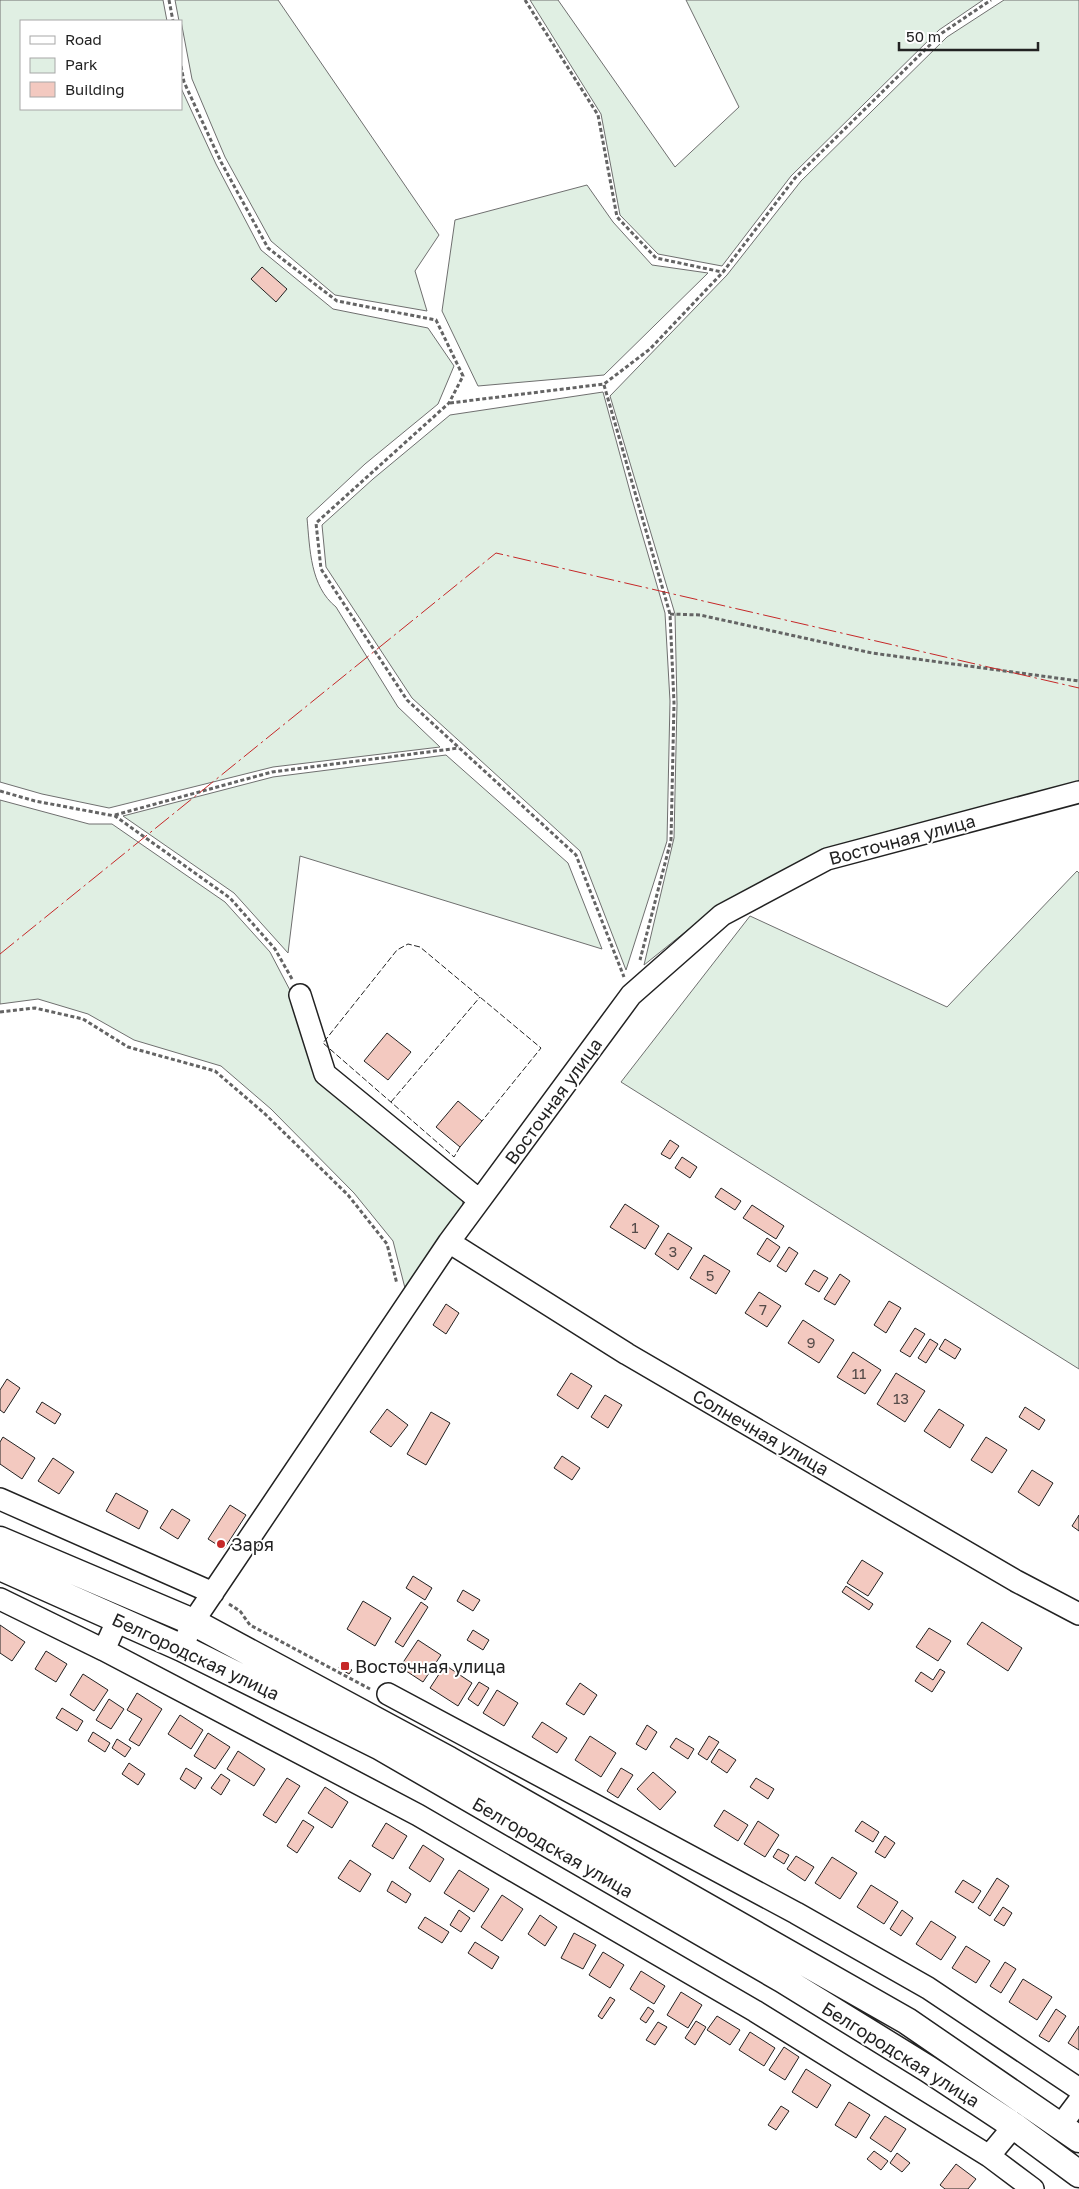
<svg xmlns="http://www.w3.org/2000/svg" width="1079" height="2189" font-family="'Golos Text',sans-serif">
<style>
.green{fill:#e0efe3;stroke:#6f6f6f}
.building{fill:#f3c9c0;stroke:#222}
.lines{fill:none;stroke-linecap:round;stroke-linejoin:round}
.minor-casing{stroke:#222;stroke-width:24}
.major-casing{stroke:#222;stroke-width:29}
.path{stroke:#646464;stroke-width:3;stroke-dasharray:4 2.5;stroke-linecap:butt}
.minor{stroke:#fff;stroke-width:21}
.major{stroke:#fff;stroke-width:26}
.fence{stroke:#222;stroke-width:1;stroke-dasharray:6 2.5;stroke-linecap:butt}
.power{stroke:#c62828;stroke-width:1;stroke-dasharray:18 4 2.5 4;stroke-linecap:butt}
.poi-dot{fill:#c62828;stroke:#fff;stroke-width:2}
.labels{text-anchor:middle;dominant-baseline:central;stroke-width:4;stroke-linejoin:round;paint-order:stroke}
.number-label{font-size:15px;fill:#564c4a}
.street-label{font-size:18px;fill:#222;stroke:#fff}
.poi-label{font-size:18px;fill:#222;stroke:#fff;text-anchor:start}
</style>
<rect width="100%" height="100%" fill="#fff"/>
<!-- green -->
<path class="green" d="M 0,0 L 163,0 L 167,21 L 21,21 L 21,109 L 181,109 L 181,88 L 216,164 L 261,250 L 333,309 L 428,328 L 454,366 L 438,404 L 365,464 L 307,518 C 310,549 310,586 336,607 L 398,707 L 440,747 L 273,767 L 109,808 L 42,794 L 0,782 Z
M 175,0 L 278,0 L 439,235 L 415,271 L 427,311 L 335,295 L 271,241 L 225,157 L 192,79 L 181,21 L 179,21 Z
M 530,0 L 558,0 L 675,167 L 739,107 L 686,0 L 983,0 L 939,30 L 791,176 L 722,266 L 658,254 L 620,215 L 601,114 Z
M 1004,0 L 1079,0 L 1079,781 L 826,851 L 715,908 L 644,965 L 674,838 L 677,704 L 675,614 L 610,396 L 727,275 L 801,181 L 947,37 Z
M 587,185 L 613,222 L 652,265 L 708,273 L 604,375 L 478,386 L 442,311 L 455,220 Z
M 603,392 L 632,499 L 665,613 L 670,701 L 667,841 L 626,970 L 580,851 L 412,698 L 326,567 L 322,525 L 373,479 L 450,415 Z
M 446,755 L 568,863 L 602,949 L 300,856 L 288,953 L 234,893 L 123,816 L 273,777 Z
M 0,800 L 89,824 L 112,824 L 225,902 L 270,952 L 293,996 L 319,1079 L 463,1200 L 462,1213 L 406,1292 L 393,1241 L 354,1193 L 271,1109 L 221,1066 L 134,1040 L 88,1014 L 38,999 L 0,1004 Z
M 1077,871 L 1079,873 L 1079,1369 L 621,1082 L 750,916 L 947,1007 Z"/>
<!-- building -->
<path class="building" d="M 262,267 L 287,289 L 276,302 L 251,279 Z
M 387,1033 L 411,1052 L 388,1080 L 364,1061 Z
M 458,1101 L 482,1121 L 460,1147 L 436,1127 Z
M 670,1140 L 679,1146 L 670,1159 L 661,1154 Z
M 682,1157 L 697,1167 L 690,1178 L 675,1168 Z
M 721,1188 L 741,1201 L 735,1210 L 715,1197 Z
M 625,1204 L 659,1226 L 645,1249 L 610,1227 Z
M 752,1205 L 784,1226 L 776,1239 L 743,1218 Z
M 668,1233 L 692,1248 L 678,1270 L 655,1254 Z
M 767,1238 L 780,1247 L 770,1262 L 757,1254 Z
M 789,1247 L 798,1253 L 786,1272 L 777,1266 Z
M 704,1255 L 730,1271 L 716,1294 L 690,1278 Z
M 814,1270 L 828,1278 L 819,1292 L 805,1284 Z
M 840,1274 L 850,1281 L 835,1305 L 824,1299 Z
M 759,1292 L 781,1306 L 767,1327 L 745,1313 Z
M 889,1301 L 901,1308 L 886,1333 L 874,1325 Z
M 446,1304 L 459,1313 L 446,1334 L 433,1325 Z
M 803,1320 L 834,1340 L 819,1363 L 788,1343 Z
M 915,1328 L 925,1334 L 910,1357 L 900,1351 Z
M 930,1339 L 938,1344 L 926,1363 L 918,1358 Z
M 945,1339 L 961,1349 L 955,1359 L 939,1349 Z
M 853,1352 L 881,1370 L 865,1394 L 837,1377 Z
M 571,1373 L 592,1386 L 578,1409 L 557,1395 Z
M 896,1373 L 925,1391 L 905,1422 L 877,1404 Z
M 7,1379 L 20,1388 L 4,1413 L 0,1410 L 0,1390 Z
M 605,1395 L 622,1405 L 608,1428 L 591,1417 Z
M 42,1402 L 61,1414 L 55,1424 L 36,1412 Z
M 1025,1407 L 1045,1420 L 1039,1430 L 1019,1417 Z
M 387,1409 L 408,1425 L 391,1447 L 370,1432 Z
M 939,1409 L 964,1425 L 950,1448 L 924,1431 Z
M 431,1412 L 450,1423 L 426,1465 L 407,1454 Z
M 3,1437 L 35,1458 L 22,1479 L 0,1464 L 0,1442 Z
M 986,1437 L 1007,1450 L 992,1473 L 971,1460 Z
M 562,1456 L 580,1468 L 572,1480 L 554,1468 Z
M 53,1458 L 74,1472 L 59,1494 L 38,1481 Z
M 1032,1470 L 1053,1483 L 1039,1506 L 1018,1492 Z
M 116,1493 L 148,1511 L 139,1529 L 106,1511 Z
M 230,1505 L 246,1515 L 224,1549 L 208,1539 Z
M 172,1509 L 190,1520 L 178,1539 L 160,1528 Z
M 1079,1515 L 1079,1531 L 1072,1526 Z
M 862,1560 L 883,1573 L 868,1596 L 847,1583 Z
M 413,1576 L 432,1588 L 425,1600 L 406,1588 Z
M 846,1586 L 873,1604 L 869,1610 L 842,1592 Z
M 463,1590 L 480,1600 L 473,1611 L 457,1601 Z
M 363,1601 L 391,1618 L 375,1646 L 347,1629 Z
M 421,1602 L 428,1607 L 403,1647 L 395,1642 Z
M 982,1622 L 1022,1648 L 1008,1671 L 967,1644 Z
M 0,1625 L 25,1642 L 12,1661 L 0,1653 Z
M 929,1628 L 951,1641 L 938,1661 L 916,1647 Z
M 473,1630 L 489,1640 L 483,1650 L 467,1640 Z
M 418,1640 L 441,1655 L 423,1682 L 400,1667 Z
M 46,1651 L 67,1664 L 56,1682 L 35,1669 Z
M 341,1664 L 352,1670 L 349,1674 L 339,1668 Z
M 445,1665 L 472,1683 L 458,1706 L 430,1688 Z
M 940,1669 L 945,1672 L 932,1692 L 915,1681 L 921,1672 L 933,1680 Z
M 83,1674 L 108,1690 L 94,1711 L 70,1695 Z
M 479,1682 L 489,1688 L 478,1706 L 468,1699 Z
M 580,1683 L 597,1695 L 584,1715 L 566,1704 Z
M 497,1690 L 518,1703 L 504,1726 L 483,1713 Z
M 137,1693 L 162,1709 L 139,1746 L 129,1740 L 142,1719 L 127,1710 Z
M 109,1699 L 124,1709 L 111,1729 L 96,1720 Z
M 62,1708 L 83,1721 L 77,1731 L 56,1718 Z
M 180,1715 L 203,1730 L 191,1749 L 168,1734 Z
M 542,1722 L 567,1738 L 557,1753 L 532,1737 Z
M 647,1725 L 657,1732 L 646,1750 L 636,1744 Z
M 93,1732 L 110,1743 L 105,1752 L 88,1741 Z
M 208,1733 L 230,1747 L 215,1769 L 194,1756 Z
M 590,1736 L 616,1753 L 601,1777 L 575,1760 Z
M 709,1736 L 719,1742 L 707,1760 L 698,1754 Z
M 676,1738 L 694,1749 L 688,1759 L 670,1747 Z
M 117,1739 L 131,1748 L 125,1757 L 112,1748 Z
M 719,1749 L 736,1760 L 727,1773 L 711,1762 Z
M 238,1751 L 265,1769 L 254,1786 L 227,1769 Z
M 129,1763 L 145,1774 L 138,1785 L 122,1774 Z
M 186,1768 L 202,1778 L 195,1789 L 180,1779 Z
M 621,1768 L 633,1775 L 618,1798 L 607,1791 Z
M 653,1772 L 676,1792 L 660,1810 L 637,1789 Z
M 221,1774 L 230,1780 L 221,1795 L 211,1788 Z
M 287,1778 L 300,1786 L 276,1823 L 263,1815 Z
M 756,1778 L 774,1789 L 768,1799 L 750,1787 Z
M 325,1787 L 348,1802 L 332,1828 L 308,1813 Z
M 724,1810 L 748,1825 L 738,1841 L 714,1826 Z
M 303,1820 L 314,1827 L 297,1853 L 287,1846 Z
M 758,1821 L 779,1835 L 765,1857 L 744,1844 Z
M 862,1821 L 879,1832 L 873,1842 L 855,1831 Z
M 386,1823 L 407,1836 L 393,1859 L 372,1846 Z
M 885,1836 L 895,1843 L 885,1858 L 875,1852 Z
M 423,1845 L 444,1859 L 430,1882 L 409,1868 Z
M 778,1849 L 789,1855 L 784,1864 L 773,1857 Z
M 796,1856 L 814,1867 L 805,1881 L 787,1869 Z
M 832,1857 L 857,1873 L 840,1899 L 815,1883 Z
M 350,1860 L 371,1874 L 360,1892 L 338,1878 Z
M 459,1870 L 489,1889 L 474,1912 L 444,1893 Z
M 997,1878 L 1009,1886 L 990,1916 L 978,1908 Z
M 963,1880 L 981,1891 L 973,1903 L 955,1892 Z
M 392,1881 L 411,1894 L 406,1903 L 387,1891 Z
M 871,1885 L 898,1902 L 884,1924 L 857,1907 Z
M 502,1895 L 523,1909 L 502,1941 L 481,1927 Z
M 1003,1907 L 1012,1913 L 1004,1926 L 994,1920 Z
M 459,1910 L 470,1918 L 461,1932 L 450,1925 Z
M 902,1910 L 913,1918 L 901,1936 L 890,1929 Z
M 540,1915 L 557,1927 L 545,1946 L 528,1934 Z
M 425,1917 L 449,1932 L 442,1943 L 418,1928 Z
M 931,1921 L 956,1937 L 941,1960 L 916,1944 Z
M 574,1933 L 596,1945 L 583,1969 L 561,1958 Z
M 475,1942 L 499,1957 L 492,1969 L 468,1953 Z
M 966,1946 L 990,1961 L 976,1983 L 952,1968 Z
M 603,1952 L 624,1965 L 610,1988 L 589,1975 Z
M 1005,1962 L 1016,1969 L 1001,1993 L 990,1986 Z
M 641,1971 L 665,1986 L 654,2004 L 630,1989 Z
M 1023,1979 L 1052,1997 L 1037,2020 L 1009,2002 Z
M 681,1992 L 702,2005 L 688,2028 L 667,2015 Z
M 610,1997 L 615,2000 L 602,2019 L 598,2016 Z
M 648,2007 L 654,2011 L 646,2023 L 640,2019 Z
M 1056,2009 L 1066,2016 L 1049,2042 L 1039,2036 Z
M 717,2016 L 740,2030 L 730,2045 L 707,2030 Z
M 696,2021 L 706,2027 L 695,2045 L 685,2038 Z
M 658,2022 L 667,2027 L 655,2045 L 646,2040 Z
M 1079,2026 L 1079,2050 L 1068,2043 Z
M 750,2032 L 775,2048 L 764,2066 L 739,2050 Z
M 784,2047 L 799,2057 L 785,2080 L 769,2070 Z
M 806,2069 L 831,2085 L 817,2108 L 792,2092 Z
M 849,2102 L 870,2115 L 856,2138 L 835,2125 Z
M 781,2106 L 789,2111 L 776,2130 L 768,2125 Z
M 885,2116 L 906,2129 L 891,2152 L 870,2138 Z
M 874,2151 L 888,2161 L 881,2170 L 867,2159 Z
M 897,2153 L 910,2163 L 902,2172 L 890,2163 Z
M 956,2164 L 976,2179 L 968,2189 L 945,2189 L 940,2185 Z"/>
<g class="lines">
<defs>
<path id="minor" d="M 300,995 L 325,1074 L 479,1200
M 449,1242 L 627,1354 L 1016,1581 L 1079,1614
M 0,1499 L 213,1593
M 0,1599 L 104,1650 L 118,1619
M 182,1648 L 193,1622 L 449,1242 L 631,995 L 722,915 L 827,859 L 1079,792
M 104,1650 L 418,1815 L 755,2011 L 989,2156 L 1014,2126
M 388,1694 L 796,1913 L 928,1988 L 1079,2089
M 1061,2125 L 1079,2101
M 989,2156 L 1033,2189"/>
<path id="major" d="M 0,1540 L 193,1622 L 449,1760 L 907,2021 L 1079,2139
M 0,1567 L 182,1648 L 379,1746 L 782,1979 L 928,2069 L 1014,2126 L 1079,2174"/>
</defs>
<!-- minor casing -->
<use href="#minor" class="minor-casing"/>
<!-- major casing -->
<use href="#major" class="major-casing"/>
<!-- path -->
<path class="path" d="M 169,0 L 173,21
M 525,0 L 598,115 L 617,217 L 656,258 L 722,272
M 181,66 L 184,82 L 221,162 L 268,248 L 337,301 L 436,320 L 463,376 L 449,403 L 316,523 L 321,569 L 407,700 L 576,855 L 624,977
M 604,385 L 670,614 L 674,703 L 671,840 L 640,960
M 450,403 L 604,384 L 650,349 L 723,272 L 795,178 L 942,33 L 991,0
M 670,614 L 700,615 L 872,653 L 1079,681
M 0,791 L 35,801 L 115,816 L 230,898 L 275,949 L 292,979
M 115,815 L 272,772 L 459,748
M 0,1012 L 35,1008 L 83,1019 L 128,1047 L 215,1071 L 264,1113 L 348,1195 L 387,1244 L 397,1284
M 229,1604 L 240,1611 L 250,1625 L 370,1689"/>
<!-- minor -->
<use href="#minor" class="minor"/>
<!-- major -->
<use href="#major" class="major"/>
<!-- fence -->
<path class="fence" d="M 391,1102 L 480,997
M 460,1147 L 454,1157 L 323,1043 L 397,950 L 408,944 L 420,947 L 541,1048 L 482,1121"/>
<!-- power -->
<path class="power" d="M 0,954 L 496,553 L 1079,688"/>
</g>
<!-- markers -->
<g class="poi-dot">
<circle cx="221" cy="1544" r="5"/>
<rect x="340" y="1661" width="10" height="10" rx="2.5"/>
</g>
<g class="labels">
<!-- number labels -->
<g class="number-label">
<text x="635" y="1227">1</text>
<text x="673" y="1251">3</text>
<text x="710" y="1275">5</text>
<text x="763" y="1309">7</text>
<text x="811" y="1342">9</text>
<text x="859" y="1373">11</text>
<text x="901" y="1398">13</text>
</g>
<!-- street labels -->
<g class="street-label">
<text transform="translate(902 839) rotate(-15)">Восточная улица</text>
<text transform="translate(553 1101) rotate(-54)">Восточная улица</text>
<text transform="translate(761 1432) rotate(30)">Солнечная улица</text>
<text transform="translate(196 1656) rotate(25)">Белгородская улица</text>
<text transform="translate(553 1847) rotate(30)">Белгородская улица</text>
<text transform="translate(901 2054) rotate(32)">Белгородская улица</text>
</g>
<!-- poi labels -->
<g class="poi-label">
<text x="231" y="1544">Заря</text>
<text x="355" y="1666">Восточная улица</text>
</g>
</g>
<!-- legend -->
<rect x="20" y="20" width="162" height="90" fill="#ffffff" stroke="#a7a7a7"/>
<rect x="30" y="36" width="25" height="8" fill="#ffffff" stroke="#a7a7a7"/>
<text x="65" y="45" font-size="15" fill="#222222">Road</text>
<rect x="30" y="58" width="25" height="15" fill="#e0efe3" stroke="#a7a7a7"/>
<text x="65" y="70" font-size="15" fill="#222222">Park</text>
<rect x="30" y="82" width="25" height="15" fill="#f3c9c0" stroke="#a7a7a7"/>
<text x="65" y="95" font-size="15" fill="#222222">Building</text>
<!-- scale -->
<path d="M899 42v8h139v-8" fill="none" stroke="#222222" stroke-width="2.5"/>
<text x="906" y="42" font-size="15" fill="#222222" stroke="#ffffff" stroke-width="4" paint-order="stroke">50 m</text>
</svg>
